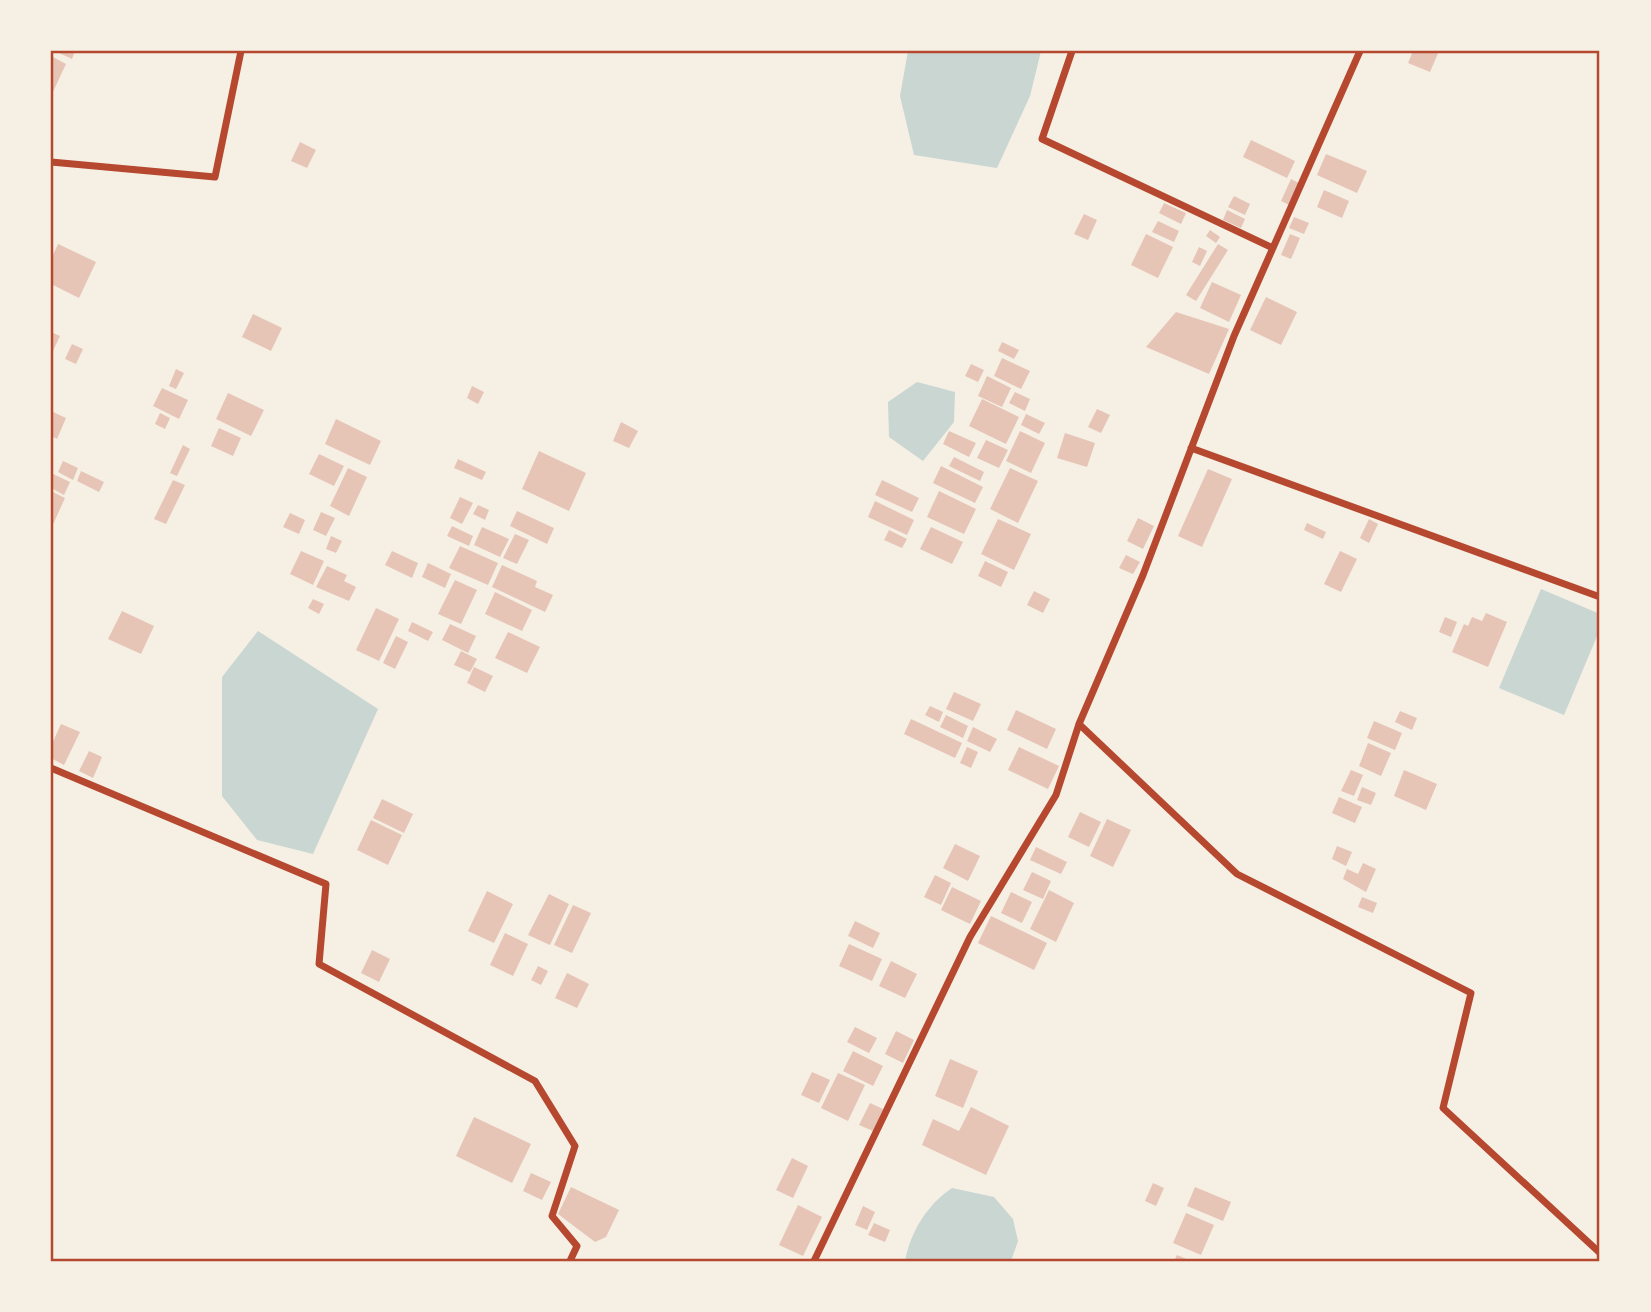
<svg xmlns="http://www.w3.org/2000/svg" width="1651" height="1312" font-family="Poppins,sans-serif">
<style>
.water{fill:#c9d6d2}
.building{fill:#e6c5b7}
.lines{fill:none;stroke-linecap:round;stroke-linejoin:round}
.minor{stroke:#b5482f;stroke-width:7}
.neatline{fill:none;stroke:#b5482f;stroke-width:2.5}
</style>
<rect width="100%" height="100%" fill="#f6efe4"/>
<!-- water -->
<path class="water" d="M 908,51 L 1041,51 L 1030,96 L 997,168 L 914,155 L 900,96 Z
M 917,382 L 955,392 L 954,422 L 923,461 L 889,437 L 888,402 Z
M 1541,589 L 1600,614 L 1600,629 L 1564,715 L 1499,688 Z
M 258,631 L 378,709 L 313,854 L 257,840 L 222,796 L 222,677 Z
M 952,1188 L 994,1197 L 1013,1219 L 1018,1241 L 1011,1261 L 905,1261 C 911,1231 927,1205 952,1188 Z"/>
<!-- building -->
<path class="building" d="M 55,51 L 75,51 L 72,59 Z
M 1413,51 L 1439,51 L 1430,72 L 1408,63 Z
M 51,56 L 66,64 L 51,96 Z
M 1251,140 L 1295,161 L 1287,178 L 1243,157 Z
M 300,142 L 316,150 L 307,168 L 291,161 Z
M 1326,154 L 1367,171 L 1357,193 L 1317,175 Z
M 1291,179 L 1299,183 L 1289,205 L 1281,201 Z
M 1324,190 L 1349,201 L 1342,218 L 1317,207 Z
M 1234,196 L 1250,204 L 1245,215 L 1228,207 Z
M 1164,203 L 1186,213 L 1181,224 L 1159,213 Z
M 1227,210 L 1245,219 L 1241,228 L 1223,220 Z
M 1084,214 L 1097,220 L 1088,240 L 1074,234 Z
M 1294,217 L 1309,223 L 1304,234 L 1289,228 Z
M 1158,221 L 1179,231 L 1174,242 L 1152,232 Z
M 1210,230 L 1220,237 L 1216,243 L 1206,236 Z
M 1146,234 L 1173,247 L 1158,278 L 1131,265 Z
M 1290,234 L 1300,238 L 1291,259 L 1281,255 Z
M 58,244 L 96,262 L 79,298 L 51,284 L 51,259 Z
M 1218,244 L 1228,250 L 1196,301 L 1186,295 Z
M 1199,247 L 1207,251 L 1200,266 L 1192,262 Z
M 1212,282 L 1241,295 L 1229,322 L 1200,308 Z
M 1266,297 L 1297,312 L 1281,345 L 1250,330 Z
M 1176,312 L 1229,329 L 1209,374 L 1146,347 Z
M 253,314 L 282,328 L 271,351 L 242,337 Z
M 51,332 L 60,336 L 51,355 Z
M 1002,342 L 1019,350 L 1014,359 L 998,351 Z
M 72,344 L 83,349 L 76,364 L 65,359 Z
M 1002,358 L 1030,371 L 1021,389 L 994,376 Z
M 971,364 L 984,370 L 978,382 L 965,376 Z
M 176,369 L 184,373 L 176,389 L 169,386 Z
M 987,376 L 1011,388 L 1002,407 L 978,396 Z
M 472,386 L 484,392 L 478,404 L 467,398 Z
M 162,388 L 188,400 L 179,419 L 153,406 Z
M 1015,392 L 1030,399 L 1025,411 L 1009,403 Z
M 228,393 L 264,410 L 251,436 L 216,419 Z
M 982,399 L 1019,417 L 1006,444 L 969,426 Z
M 1097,409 L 1110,415 L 1101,433 L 1088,427 Z
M 51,411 L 66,418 L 57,439 L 51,436 Z
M 160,413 L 170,418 L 165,429 L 155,424 Z
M 1026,414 L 1045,423 L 1039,434 L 1021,425 Z
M 336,419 L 381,441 L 370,465 L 325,444 Z
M 621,422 L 638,431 L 629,448 L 613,441 Z
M 219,428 L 241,438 L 233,456 L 211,446 Z
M 949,431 L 976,443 L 969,457 L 943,444 Z
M 1020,431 L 1045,443 L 1031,473 L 1006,461 Z
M 1065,433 L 1095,443 L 1087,467 L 1057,458 Z
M 986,440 L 1008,450 L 999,468 L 977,458 Z
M 183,445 L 190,449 L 177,476 L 170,473 Z
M 539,451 L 586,473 L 569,511 L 522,489 Z
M 319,454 L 344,466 L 334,486 L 309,474 Z
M 954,457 L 984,472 L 980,481 L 949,466 Z
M 458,459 L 486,472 L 482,480 L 454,468 Z
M 63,461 L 78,468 L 73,480 L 58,472 Z
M 941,466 L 983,487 L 975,503 L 933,483 Z
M 348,468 L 367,477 L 349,516 L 330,506 Z
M 1010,468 L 1038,481 L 1018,523 L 990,509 Z
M 1208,469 L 1232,479 L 1202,547 L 1178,536 Z
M 81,471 L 104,482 L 99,492 L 77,481 Z
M 51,473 L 70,482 L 64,495 L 51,488 Z
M 173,480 L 185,485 L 166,524 L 154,519 Z
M 882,480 L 919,498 L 912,512 L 875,495 Z
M 51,491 L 65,498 L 51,529 Z
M 939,491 L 976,509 L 964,534 L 927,517 Z
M 460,497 L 473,503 L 462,524 L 450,518 Z
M 875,501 L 914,520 L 907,535 L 868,517 Z
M 478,505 L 489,510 L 485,520 L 473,514 Z
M 517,511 L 554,528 L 547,544 L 510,526 Z
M 321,512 L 335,518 L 326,536 L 313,530 Z
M 290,513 L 305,520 L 299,534 L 283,527 Z
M 1138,518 L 1154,526 L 1143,549 L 1127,541 Z
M 998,519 L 1031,534 L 1014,570 L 981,554 Z
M 1369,519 L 1378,524 L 1369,543 L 1360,538 Z
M 1307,523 L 1326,532 L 1323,539 L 1304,530 Z
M 452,526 L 473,536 L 469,546 L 447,536 Z
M 482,527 L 509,539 L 500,557 L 474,545 Z
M 931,527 L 963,542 L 952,564 L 920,549 Z
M 889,530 L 907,539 L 902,548 L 884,540 Z
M 515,534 L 529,540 L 517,564 L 503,558 Z
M 331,536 L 342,541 L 336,553 L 326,549 Z
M 460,546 L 498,563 L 488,585 L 449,568 Z
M 301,551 L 324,561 L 313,585 L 290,574 Z
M 392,551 L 418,563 L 412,578 L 385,565 Z
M 1340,551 L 1357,559 L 1341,592 L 1324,584 Z
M 1126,555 L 1140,562 L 1133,574 L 1119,568 Z
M 985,561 L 1008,572 L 1001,587 L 978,576 Z
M 428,563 L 451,574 L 445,588 L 422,577 Z
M 502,565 L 537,581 L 535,587 L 553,595 L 545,612 L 492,587 Z
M 327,566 L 347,575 L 344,581 L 356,587 L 349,601 L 316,587 Z
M 455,580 L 477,590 L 461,624 L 438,614 Z
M 1034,591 L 1050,599 L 1043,613 L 1027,605 Z
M 495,592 L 532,610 L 522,631 L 485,614 Z
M 313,599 L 324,604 L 319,614 L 308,608 Z
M 376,608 L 399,619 L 379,661 L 356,650 Z
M 122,611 L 154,626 L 141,654 L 108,639 Z
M 1486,613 L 1507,622 L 1488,667 L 1452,652 L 1464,624 L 1468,626 L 1472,617 L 1482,621 Z
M 1445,617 L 1457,622 L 1451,637 L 1439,632 Z
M 412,622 L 433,632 L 428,641 L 408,631 Z
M 450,624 L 476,636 L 468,653 L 442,640 Z
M 508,632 L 540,647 L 527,673 L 495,658 Z
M 396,636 L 408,642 L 395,669 L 383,663 Z
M 461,651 L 477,659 L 470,672 L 454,665 Z
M 474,667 L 493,676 L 485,692 L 467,683 Z
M 954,692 L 981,704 L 973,721 L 946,709 Z
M 930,706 L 943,712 L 939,722 L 925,715 Z
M 1016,710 L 1056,729 L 1047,749 L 1007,730 Z
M 1400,711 L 1417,718 L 1412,730 L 1395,722 Z
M 946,715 L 968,726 L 963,738 L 940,727 Z
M 911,719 L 962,743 L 955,758 L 904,734 Z
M 1374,721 L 1402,733 L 1395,750 L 1367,738 Z
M 61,724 L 80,732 L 64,765 L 51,758 L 51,746 Z
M 973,727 L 997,739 L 990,752 L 967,741 Z
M 1368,743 L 1391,753 L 1381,776 L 1359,766 Z
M 967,747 L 978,752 L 971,768 L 960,763 Z
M 1019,747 L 1059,766 L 1048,789 L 1008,770 Z
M 89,751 L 102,757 L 93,778 L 79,771 Z
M 1351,770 L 1363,775 L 1354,796 L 1341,791 Z
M 1404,770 L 1437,784 L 1426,810 L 1394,796 Z
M 1362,787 L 1376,793 L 1371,805 L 1357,800 Z
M 1339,797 L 1362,807 L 1355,823 L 1332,813 Z
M 382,799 L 413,814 L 404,833 L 373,818 Z
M 1080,812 L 1101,822 L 1089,847 L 1068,837 Z
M 1107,819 L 1131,830 L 1113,867 L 1090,856 Z
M 371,820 L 402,835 L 388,865 L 357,850 Z
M 955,844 L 980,856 L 968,881 L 943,868 Z
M 1337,846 L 1352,852 L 1346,866 L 1332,859 Z
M 1036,847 L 1067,862 L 1061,874 L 1030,860 Z
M 1363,863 L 1376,869 L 1366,892 L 1343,879 L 1347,869 L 1358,874 Z
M 1032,872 L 1051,881 L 1043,899 L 1023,890 Z
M 935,875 L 951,883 L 941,905 L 924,897 Z
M 952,887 L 981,901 L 970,924 L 941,910 Z
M 1049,890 L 1074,903 L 1056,942 L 1030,929 Z
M 487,891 L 513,904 L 494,943 L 468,931 Z
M 1011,892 L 1032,902 L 1022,923 L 1001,913 Z
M 549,894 L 569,904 L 550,945 L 528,935 Z
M 1362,897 L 1377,903 L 1373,913 L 1358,907 Z
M 573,905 L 591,913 L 572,953 L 554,945 Z
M 991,916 L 1047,943 L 1034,970 L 978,943 Z
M 855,921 L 880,933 L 873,948 L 848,936 Z
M 505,933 L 528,944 L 513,976 L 490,965 Z
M 849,944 L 882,959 L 872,981 L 839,966 Z
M 372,950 L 390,959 L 379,982 L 361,973 Z
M 891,961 L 917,974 L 905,998 L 879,986 Z
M 538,966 L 548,971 L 541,985 L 531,980 Z
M 567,973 L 589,984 L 577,1008 L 555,998 Z
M 855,1027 L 877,1038 L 869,1053 L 847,1042 Z
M 896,1031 L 914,1040 L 903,1063 L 885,1054 Z
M 853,1051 L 883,1066 L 873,1086 L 843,1071 Z
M 950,1059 L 978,1071 L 963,1108 L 935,1096 Z
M 812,1072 L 830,1080 L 819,1103 L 801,1095 Z
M 838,1073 L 865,1085 L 848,1121 L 821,1108 Z
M 870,1103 L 883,1109 L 873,1131 L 859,1125 Z
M 971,1107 L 1009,1126 L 986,1175 L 922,1145 L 933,1119 L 959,1131 Z
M 474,1117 L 531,1144 L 512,1183 L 456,1156 Z
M 792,1158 L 808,1166 L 793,1198 L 776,1190 Z
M 531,1173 L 551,1182 L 542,1200 L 523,1191 Z
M 1153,1183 L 1164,1188 L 1156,1206 L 1145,1201 Z
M 571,1187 L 619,1210 L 606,1237 L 595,1242 L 558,1214 Z
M 1195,1187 L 1231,1202 L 1223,1221 L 1187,1206 Z
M 798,1205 L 822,1217 L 803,1256 L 779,1245 Z
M 863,1206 L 875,1212 L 867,1230 L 855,1225 Z
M 1186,1213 L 1214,1225 L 1201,1255 L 1173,1243 Z
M 874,1223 L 890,1230 L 885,1242 L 868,1235 Z
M 1177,1255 L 1191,1261 L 1174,1261 Z"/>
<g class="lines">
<!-- minor -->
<path class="minor" d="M 1072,51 L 1042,139 L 1273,248
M 51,162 L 215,177 L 241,51
M 1191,448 L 1600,597
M 1079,724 L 1237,874 L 1471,993 L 1443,1108 L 1600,1253
M 51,768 L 326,884 L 319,964 L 535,1081 L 575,1146 L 552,1216 L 577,1246 L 570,1261
M 814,1261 L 970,937 L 1056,795 L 1079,724 L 1143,575 L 1234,336 L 1360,51"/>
</g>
<!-- border -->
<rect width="1651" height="1312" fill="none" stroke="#f6efe4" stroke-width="105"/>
<rect x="52" y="52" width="1546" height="1208" class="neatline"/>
</svg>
